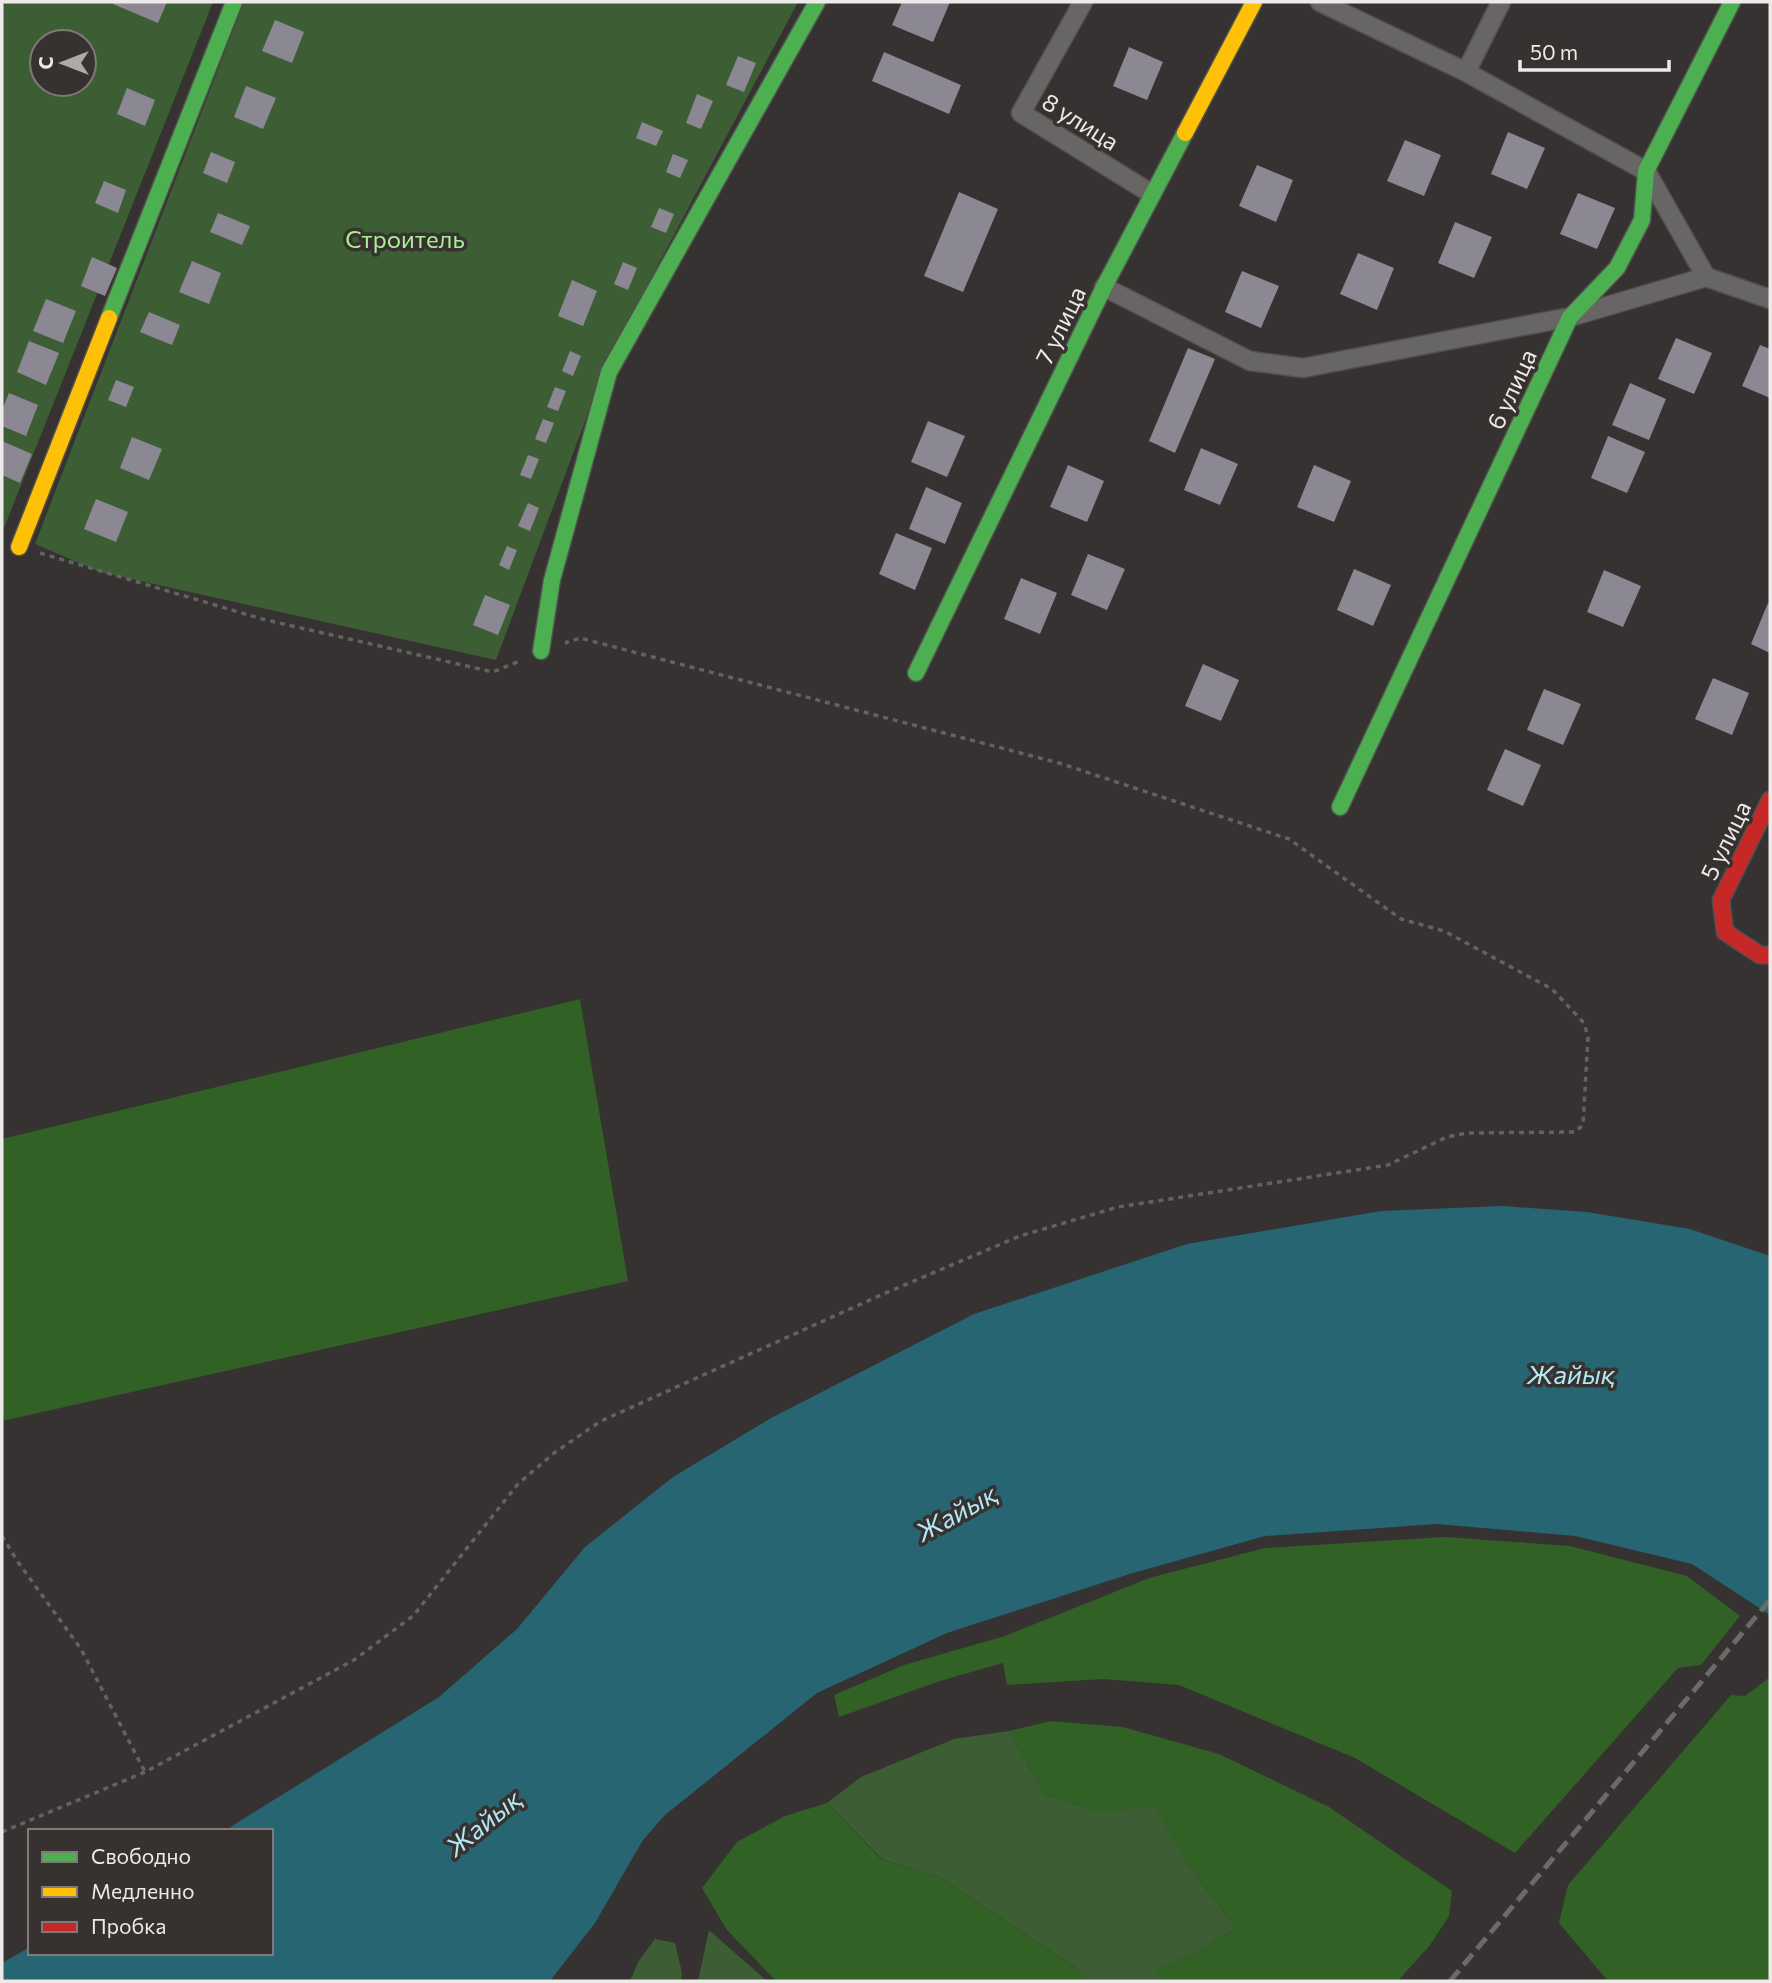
<svg xmlns="http://www.w3.org/2000/svg" width="1772" height="1983" font-family="Commissioner,sans-serif">
<style>
.green{fill:#3d5e34;fill-rule:evenodd}
.forest{fill:#316124}
.water{fill:#266571}
.building{fill:#8b8894}
.lines{fill:none;stroke-linecap:round;stroke-linejoin:round}
.street-casing{stroke:#524f4f;stroke-width:21}
.fast-casing{stroke:#524f4f;stroke-width:19}
.slow-casing{stroke:#524f4f;stroke-width:19}
.jam-casing{stroke:#524f4f;stroke-width:19}
.path{stroke:#636261;stroke-width:3.5;stroke-dasharray:5 5;stroke-linecap:butt}
.street{stroke:#676665;stroke-width:18}
.fast{stroke:#4caf50;stroke-width:16}
.slow{stroke:#ffc107;stroke-width:16}
.jam{stroke:#c62828;stroke-width:16}
.rail{stroke:#6b6969;stroke-width:5;stroke-dasharray:14 7;stroke-linecap:butt}
.labels{text-anchor:middle;dominant-baseline:central;stroke-width:7;stroke-linejoin:round;paint-order:stroke}
.street-label{font-size:24px;fill:#eeeae9;stroke:#37312f}
.park-label{font-size:24px;fill:#a4f293;stroke:#37312f}
.water-label{font-size:26px;font-style:italic;fill:#b1e8f5;stroke:#37312f}
</style>
<rect width="100%" height="100%" fill="#353231"/>
<!-- green -->
<path class="green" d="M 2,2 L 213,2 L 4,528 L 2,527 ZM 42,42 L 84,42 L 84,84 L 42,84 Z
M 244,2 L 798,2 L 609,357 L 496,660 L 100,572 L 35,544 Z
M 1009,1731 L 1044,1794 L 1096,1811 L 1156,1807 L 1187,1864 L 1236,1928 L 1192,1955 L 1154,1970 L 1165,1981 L 1086,1981 L 1075,1967 L 939,1877 L 882,1859 L 827,1803 L 861,1777 L 954,1739 Z
M 709,1930 L 767,1981 L 698,1981 Z
M 655,1939 L 675,1943 L 682,1973 L 681,1981 L 630,1981 L 638,1962 Z"/>
<!-- forest -->
<path class="forest" d="M 580,999 L 628,1281 L 2,1421 L 2,1139 Z
M 1445,1537 L 1570,1546 L 1687,1576 L 1740,1616 L 1701,1665 L 1678,1668 L 1515,1853 L 1355,1758 L 1179,1685 L 1103,1679 L 1007,1685 L 1003,1663 L 940,1681 L 839,1717 L 834,1695 L 904,1665 L 1005,1636 L 1149,1578 L 1265,1548 Z
M 1770,1677 L 1770,1981 L 1608,1981 L 1559,1923 L 1568,1885 L 1731,1695 L 1745,1696 Z
M 1051,1721 L 1123,1727 L 1219,1754 L 1329,1807 L 1452,1891 L 1449,1916 L 1430,1945 L 1398,1981 L 1165,1981 L 1153,1970 L 1192,1955 L 1236,1928 L 1187,1864 L 1156,1808 L 1096,1811 L 1044,1794 L 1009,1731 Z
M 827,1803 L 881,1859 L 939,1877 L 1075,1967 L 1086,1981 L 776,1981 L 727,1930 L 702,1888 L 737,1842 L 785,1816 Z"/>
<!-- water -->
<path class="water" d="M 1502,1206 L 1587,1212 L 1690,1229 L 1770,1256 L 1770,1615 L 1692,1564 L 1575,1536 L 1437,1524 L 1265,1536 L 1133,1573 L 947,1633 L 817,1693 L 665,1815 L 643,1840 L 595,1923 L 550,1981 L 2,1981 L 2,1963 L 30,1947 L 30,1953 L 271,1953 L 271,1831 L 224,1831 L 439,1697 L 517,1629 L 585,1547 L 673,1477 L 771,1418 L 974,1314 L 1187,1244 L 1381,1211 Z"/>
<!-- building -->
<path class="building" d="M 114,2 L 167,2 L 158,23 L 113,4 Z
M 902,2 L 950,2 L 933,42 L 892,25 Z
M 275,20 L 304,32 L 292,63 L 262,51 Z
M 1129,47 L 1163,62 L 1147,100 L 1113,86 Z
M 884,52 L 961,85 L 949,114 L 872,81 Z
M 738,56 L 756,63 L 744,92 L 726,85 Z
M 246,86 L 276,98 L 263,129 L 234,117 Z
M 127,88 L 155,100 L 145,126 L 117,114 Z
M 697,94 L 713,101 L 701,129 L 686,123 Z
M 642,122 L 663,131 L 656,146 L 636,138 Z
M 1508,132 L 1545,148 L 1527,189 L 1491,174 Z
M 1405,140 L 1441,155 L 1424,196 L 1387,181 Z
M 211,152 L 235,162 L 227,183 L 203,173 Z
M 673,154 L 688,160 L 680,178 L 666,172 Z
M 1257,165 L 1293,180 L 1276,222 L 1239,206 Z
M 104,181 L 126,190 L 118,213 L 95,203 Z
M 959,192 L 998,209 L 963,292 L 924,276 Z
M 1578,193 L 1615,208 L 1597,249 L 1560,234 Z
M 659,208 L 674,214 L 666,233 L 651,227 Z
M 218,213 L 250,226 L 242,245 L 210,232 Z
M 1455,222 L 1492,237 L 1474,278 L 1438,263 Z
M 1358,253 L 1394,268 L 1377,310 L 1340,294 Z
M 92,257 L 117,268 L 105,296 L 81,286 Z
M 192,261 L 221,273 L 209,304 L 179,292 Z
M 623,262 L 637,268 L 628,290 L 614,284 Z
M 1242,271 L 1279,286 L 1261,328 L 1225,312 Z
M 572,280 L 597,291 L 583,326 L 558,316 Z
M 46,299 L 76,311 L 63,343 L 33,331 Z
M 149,312 L 180,325 L 172,345 L 140,332 Z
M 1676,338 L 1712,353 L 1694,394 L 1658,379 Z
M 29,341 L 59,353 L 46,385 L 17,372 Z
M 1760,345 L 1770,349 L 1770,398 L 1742,386 Z
M 1188,348 L 1215,359 L 1175,453 L 1149,441 Z
M 570,351 L 581,356 L 573,376 L 562,371 Z
M 116,380 L 134,387 L 126,407 L 108,400 Z
M 1630,383 L 1666,399 L 1649,440 L 1612,425 Z
M 555,387 L 566,391 L 558,411 L 547,407 Z
M 9,393 L 38,405 L 26,436 L 2,426 L 2,410 Z
M 543,419 L 554,423 L 546,443 L 535,439 Z
M 928,421 L 965,436 L 947,477 L 911,462 Z
M 1608,436 L 1645,452 L 1627,493 L 1591,478 Z
M 132,437 L 162,449 L 149,480 L 120,468 Z
M 2,441 L 32,454 L 20,483 L 2,475 Z
M 1201,448 L 1238,464 L 1220,505 L 1184,490 Z
M 528,455 L 539,459 L 531,479 L 520,475 Z
M 1068,465 L 1104,481 L 1087,522 L 1050,507 Z
M 1314,465 L 1351,481 L 1334,522 L 1297,507 Z
M 926,487 L 962,503 L 945,544 L 909,529 Z
M 96,499 L 128,512 L 116,542 L 84,529 Z
M 528,503 L 539,508 L 530,531 L 518,526 Z
M 896,533 L 932,548 L 915,590 L 879,574 Z
M 507,546 L 517,550 L 509,570 L 499,565 Z
M 1088,554 L 1125,569 L 1107,610 L 1071,595 Z
M 1354,569 L 1391,585 L 1373,626 L 1337,610 Z
M 1604,570 L 1641,586 L 1623,627 L 1587,612 Z
M 1021,578 L 1057,593 L 1040,634 L 1004,619 Z
M 485,595 L 510,605 L 498,635 L 473,625 Z
M 1768,603 L 1770,604 L 1770,653 L 1751,644 Z
M 1203,664 L 1239,680 L 1221,721 L 1185,706 Z
M 1713,678 L 1749,693 L 1732,735 L 1695,719 Z
M 1544,689 L 1581,704 L 1563,745 L 1527,730 Z
M 1505,749 L 1541,765 L 1523,806 L 1487,790 Z"/>
<g class="lines">
<defs>
<path id="street" d="M 1083,2 L 1021,113 L 1152,194
M 1320,2 L 1466,72 L 1646,171 L 1706,277
M 1466,72 L 1501,2
M 1104,287 L 1250,361 L 1303,368 L 1570,317 L 1706,277 L 1770,299"/>
<path id="fast" d="M 109,318 L 234,2
M 541,651 L 552,580 L 609,372 L 817,2
M 916,673 L 1104,287 L 1185,133
M 1340,807 L 1570,317 L 1617,268 L 1642,220 L 1646,171 L 1732,2"/>
<path id="slow" d="M 1185,133 L 1254,2
M 19,547 L 109,318"/>
<path id="jam" d="M 1770,800 L 1721,900 L 1725,932 L 1760,955 L 1770,955"/>
</defs>
<!-- street casing -->
<use href="#street" class="street-casing"/>
<!-- fast casing -->
<use href="#fast" class="fast-casing"/>
<!-- slow casing -->
<use href="#slow" class="slow-casing"/>
<!-- jam casing -->
<use href="#jam" class="jam-casing"/>
<!-- path -->
<path class="path" d="M 40,553 L 262,619 L 493,672 L 522,660
M 2,1536 L 18,1562 L 81,1649 L 145,1772
M 2,1832 L 145,1772 L 354,1660 L 413,1616 L 518,1484 L 554,1453 L 601,1421 L 881,1295 L 1020,1236 L 1118,1207 L 1388,1165 L 1447,1137 L 1467,1133 L 1575,1132 L 1583,1125 L 1588,1037 L 1584,1023 L 1552,989 L 1444,931 L 1401,919 L 1289,839 L 1059,763 L 580,638 L 565,643"/>
<!-- street -->
<use href="#street" class="street"/>
<!-- fast -->
<use href="#fast" class="fast"/>
<!-- slow -->
<use href="#slow" class="slow"/>
<!-- jam -->
<use href="#jam" class="jam"/>
<!-- rail -->
<path class="rail" d="M 1450,1981 L 1770,1600"/>
</g>
<g class="labels">
<!-- street labels -->
<g class="street-label">
<text transform="translate(1081 121) rotate(32)">8 улица</text>
<text transform="translate(1060 325) rotate(-64)">7 улица</text>
<text transform="translate(1511 389) rotate(-65)">6 улица</text>
<text transform="translate(1725 840) rotate(-64)">5 улица</text>
</g>
<!-- park labels -->
<g class="park-label">
<text x="405" y="238">Строитель</text>
</g>
<!-- water labels -->
<g class="water-label">
<text x="1571" y="1373">Жайық</text>
<text transform="translate(956 1512) rotate(-29)">Жайық</text>
<text transform="translate(483 1822) rotate(-39)">Жайық</text>
</g>
</g>
<!-- border -->
<rect width="1772" height="1983" fill="none" stroke="#eeeae9" stroke-width="7"/>
<!-- legend -->
<rect x="28" y="1829" width="245" height="126" fill="#37312f" stroke="#807b79" stroke-width="2"/>
<rect x="42" y="1852" width="35" height="10" fill="#4caf50" stroke="#807b79" stroke-width="2"/>
<text x="91" y="1864" font-size="21" fill="#eeeae9">Свободно</text>
<rect x="42" y="1887" width="35" height="10" fill="#ffc107" stroke="#807b79" stroke-width="2"/>
<text x="91" y="1899" font-size="21" fill="#eeeae9">Медленно</text>
<rect x="42" y="1922" width="35" height="10" fill="#c62828" stroke="#807b79" stroke-width="2"/>
<text x="91" y="1934" font-size="21" fill="#eeeae9">Пробка</text>
<!-- north arrow -->
<g transform="translate(63 63) rotate(270)"><circle r="33" fill="#37312f" stroke="#807b79" stroke-width="2"/>
<path d="M0-5L12 26L0 18L-12 26Z" fill="#adaaa9"/>
<text y="-10" font-size="19" font-weight="bold" text-anchor="middle" fill="#eeeae9">С</text>
</g>
<!-- scale -->
<path d="M1520 60v10h149v-10" fill="none" stroke="#eeeae9" stroke-width="3.5"/>
<text x="1530" y="60" font-size="21" fill="#eeeae9" stroke="#37312f" stroke-width="5" paint-order="stroke">50 m</text>
</svg>
